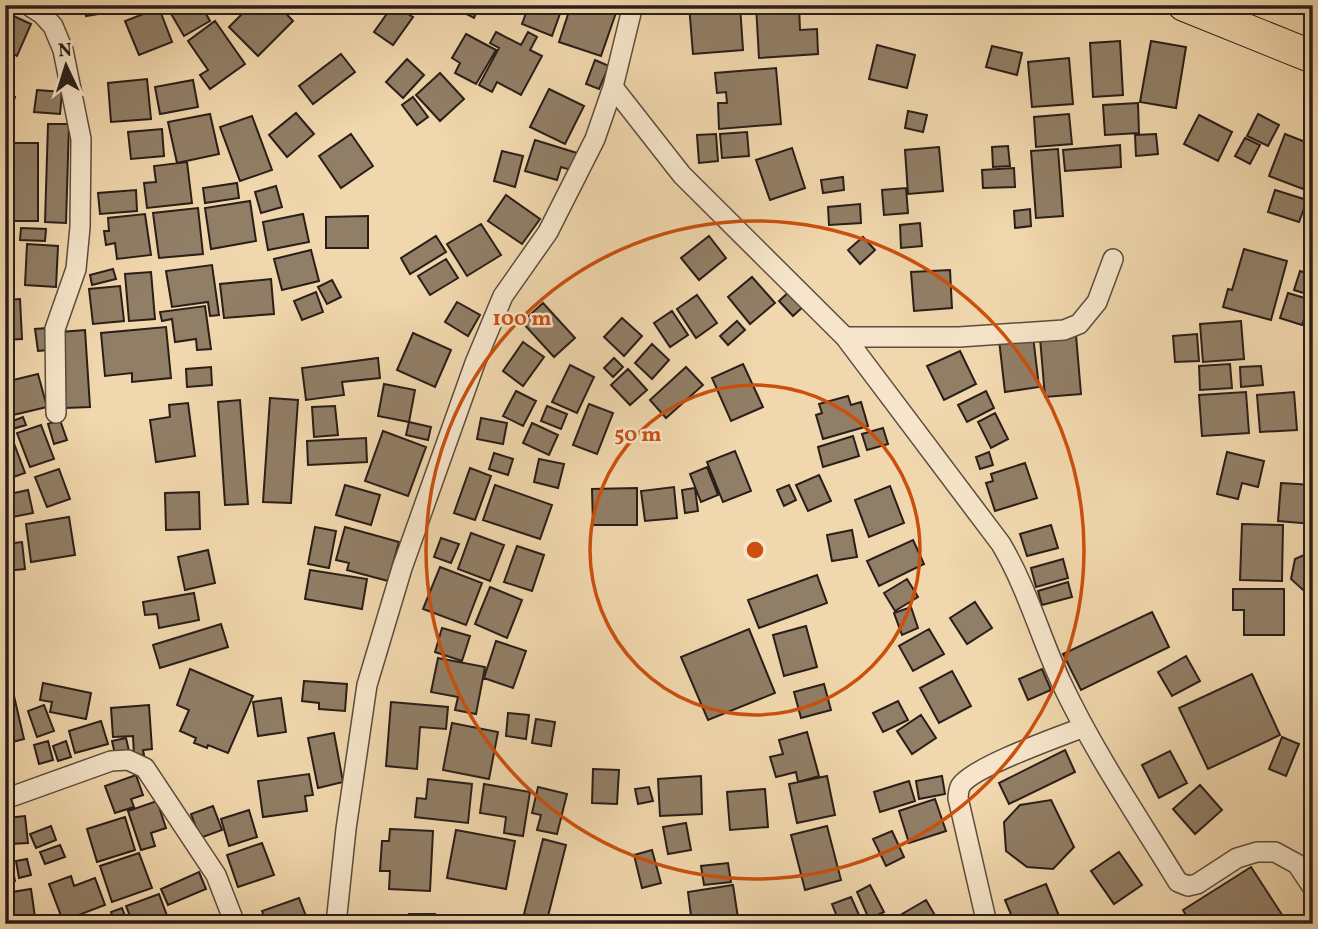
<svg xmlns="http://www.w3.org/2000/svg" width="1318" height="929" font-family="Vollkorn,serif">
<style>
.building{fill:#917e66;stroke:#291e19;stroke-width:2}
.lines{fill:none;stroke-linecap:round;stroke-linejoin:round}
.minor-casing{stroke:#5b4c3e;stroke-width:22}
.primary-casing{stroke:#291e19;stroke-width:34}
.minor{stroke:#f6e5ca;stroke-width:19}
.primary{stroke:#f1d7ad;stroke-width:32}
.ring{fill:none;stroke:#cb500e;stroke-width:3.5}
.centre{fill:#cb500e;stroke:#f6e5ca;stroke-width:3.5}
.ring-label{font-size:21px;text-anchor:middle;font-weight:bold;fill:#cb500e;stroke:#f6e5ca;stroke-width:5;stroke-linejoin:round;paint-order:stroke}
</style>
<rect width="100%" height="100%" fill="#f1d7ad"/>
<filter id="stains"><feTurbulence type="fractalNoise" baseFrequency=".00286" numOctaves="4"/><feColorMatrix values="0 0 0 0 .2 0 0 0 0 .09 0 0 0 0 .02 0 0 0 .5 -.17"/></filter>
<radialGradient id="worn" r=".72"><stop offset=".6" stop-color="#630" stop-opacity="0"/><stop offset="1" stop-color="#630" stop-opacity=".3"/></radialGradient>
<!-- building -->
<path class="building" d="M 84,5 L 134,5 L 134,8 L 86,16 Z
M 166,5 L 201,5 L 210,21 L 184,36 Z
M 251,5 L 278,5 L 293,21 L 258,56 L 229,27 Z
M 393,5 L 413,17 L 393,45 L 374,32 Z
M 449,5 L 480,5 L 474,18 Z
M 529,5 L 555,5 L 562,8 L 552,36 L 522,24 Z
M 571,5 L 618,7 L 601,56 L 559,42 Z
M 689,5 L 740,5 L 743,50 L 693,54 Z
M 756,5 L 799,5 L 800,30 L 817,29 L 818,54 L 759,58 Z
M 159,8 L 172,42 L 139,55 L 125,21 Z
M 5,12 L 31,24 L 17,56 L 5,50 Z
M 215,21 L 245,64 L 210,89 L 200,75 L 208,70 L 188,41 Z
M 496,32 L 521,45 L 528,32 L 537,37 L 530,50 L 542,56 L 521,95 L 497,82 L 492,92 L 479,85 L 499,48 L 490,43 Z
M 466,34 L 496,50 L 476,84 L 455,73 L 460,63 L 452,58 Z
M 1120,41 L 1123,95 L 1093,97 L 1090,43 Z
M 1151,41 L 1186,47 L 1176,108 L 1140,102 Z
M 877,45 L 915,55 L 907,88 L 869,79 Z
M 992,46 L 1022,53 L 1017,75 L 986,67 Z
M 341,54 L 355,72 L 313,104 L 299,86 Z
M 1069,58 L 1073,104 L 1032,107 L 1028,62 Z
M 407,59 L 424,75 L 403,98 L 386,82 Z
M 595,60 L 609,66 L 599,89 L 586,84 Z
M 776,68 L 781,124 L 719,129 L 718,103 L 727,103 L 726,92 L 717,93 L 715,73 Z
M 440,73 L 464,99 L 440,121 L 416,95 Z
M 147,79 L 151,119 L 111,122 L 108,83 Z
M 193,80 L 198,107 L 160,114 L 155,87 Z
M 549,89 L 584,106 L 565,144 L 530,127 Z
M 37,90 L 62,92 L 60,114 L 34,112 Z
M 5,94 L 15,97 L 5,128 Z
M 413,97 L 428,117 L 417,125 L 402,105 Z
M 1138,103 L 1139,133 L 1105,135 L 1103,105 Z
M 908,111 L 927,115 L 923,132 L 905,128 Z
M 296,113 L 314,134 L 287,157 L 269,135 Z
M 210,114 L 219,154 L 177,163 L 168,122 Z
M 1069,114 L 1072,144 L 1036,147 L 1034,117 Z
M 1258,114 L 1279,125 L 1268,146 L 1247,136 Z
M 1199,115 L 1232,132 L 1218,161 L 1184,144 Z
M 252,116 L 272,170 L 240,181 L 220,127 Z
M 48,124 L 69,124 L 66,223 L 45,222 Z
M 162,129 L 164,156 L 131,159 L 128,132 Z
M 747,132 L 749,156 L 722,158 L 720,134 Z
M 351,134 L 373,166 L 341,188 L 319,156 Z
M 716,134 L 718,161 L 699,163 L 697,135 Z
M 1156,134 L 1158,154 L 1136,156 L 1135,135 Z
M 1285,134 L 1313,145 L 1313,164 L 1303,189 L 1269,176 Z
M 1245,138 L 1260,145 L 1250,164 L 1235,156 Z
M 535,140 L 577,153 L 571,170 L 561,167 L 557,180 L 525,171 Z
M 14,143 L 38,143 L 38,221 L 14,221 Z
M 1120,145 L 1121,167 L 1065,171 L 1063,150 Z
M 1008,146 L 1010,166 L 993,167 L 992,147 Z
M 939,147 L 943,191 L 908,194 L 905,150 Z
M 792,148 L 805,188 L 770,200 L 756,160 Z
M 1058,149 L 1063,216 L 1036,218 L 1031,151 Z
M 502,151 L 523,156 L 515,187 L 494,181 Z
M 187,162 L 192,203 L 147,208 L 144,183 L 156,182 L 154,166 Z
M 1014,168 L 1015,187 L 983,188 L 982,170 Z
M 843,177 L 844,190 L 823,193 L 821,180 Z
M 237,183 L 239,198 L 205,203 L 203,188 Z
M 276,186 L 282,207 L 261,213 L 255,192 Z
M 906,188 L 908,213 L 884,215 L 882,190 Z
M 136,190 L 137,211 L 100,214 L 98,193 Z
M 1275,190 L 1307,200 L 1299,222 L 1268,212 Z
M 506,195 L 540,219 L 522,244 L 488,221 Z
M 250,201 L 256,241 L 211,249 L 205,208 Z
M 860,204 L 861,223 L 829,225 L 828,207 Z
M 198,208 L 203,254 L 159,258 L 153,213 Z
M 1030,209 L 1031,226 L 1015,228 L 1014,211 Z
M 145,214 L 151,255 L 117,259 L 115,243 L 106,245 L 104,231 L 109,231 L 108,218 Z
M 303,214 L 309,242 L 268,250 L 263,222 Z
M 368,216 L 368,248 L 326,248 L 326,217 Z
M 920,223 L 922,246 L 901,248 L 900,225 Z
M 481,224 L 501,255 L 467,276 L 447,244 Z
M 21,228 L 46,229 L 45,241 L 20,240 Z
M 436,236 L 446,252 L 410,274 L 401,258 Z
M 709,236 L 726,258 L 699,280 L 681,258 Z
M 863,237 L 875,250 L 860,264 L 848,250 Z
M 27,244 L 58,246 L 56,287 L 25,285 Z
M 1244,249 L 1287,261 L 1271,320 L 1223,307 L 1228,289 L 1232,290 Z
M 311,250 L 319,281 L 282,290 L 274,259 Z
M 446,259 L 458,278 L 430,295 L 418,276 Z
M 212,265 L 219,315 L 210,316 L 208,302 L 172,307 L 166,271 Z
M 113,269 L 116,279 L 92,285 L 90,275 Z
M 950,270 L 952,308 L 914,311 L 911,272 Z
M 1300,271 L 1313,275 L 1313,296 L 1294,290 Z
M 151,272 L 155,319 L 129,321 L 125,274 Z
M 752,277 L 775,303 L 750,324 L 728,297 Z
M 271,279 L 274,314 L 224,318 L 220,284 Z
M 332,280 L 341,297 L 327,304 L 318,287 Z
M 120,286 L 124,321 L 93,324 L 89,289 Z
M 792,289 L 806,304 L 793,316 L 779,301 Z
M 316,292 L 323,312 L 302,320 L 294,301 Z
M 1288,293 L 1311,300 L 1302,325 L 1280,318 Z
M 697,295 L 717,323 L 696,338 L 677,309 Z
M 20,299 L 22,339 L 5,340 L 5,300 Z
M 457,302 L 480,315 L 468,336 L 445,322 Z
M 543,303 L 575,338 L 554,357 L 522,322 Z
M 205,306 L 211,349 L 197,350 L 196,339 L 175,342 L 172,319 L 162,321 L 160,312 Z
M 672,311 L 688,335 L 670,347 L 654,323 Z
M 622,318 L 642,336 L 624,356 L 604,337 Z
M 737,321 L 745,330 L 728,345 L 720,336 Z
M 1241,321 L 1244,359 L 1203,362 L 1200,324 Z
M 166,327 L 171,378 L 132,382 L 132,373 L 105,376 L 101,333 Z
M 47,328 L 49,350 L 38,351 L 35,329 Z
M 85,330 L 90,407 L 65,408 L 60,332 Z
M 413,333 L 451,350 L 435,387 L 397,370 Z
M 1197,334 L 1199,361 L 1175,362 L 1173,336 Z
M 1076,335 L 1081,394 L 1045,397 L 1040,338 Z
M 1033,336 L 1039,387 L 1005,392 L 999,340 Z
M 523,342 L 544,357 L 523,386 L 503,371 Z
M 652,344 L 669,360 L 652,379 L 635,363 Z
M 960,351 L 976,384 L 944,400 L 927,366 Z
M 378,358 L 380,378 L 342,382 L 344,395 L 306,400 L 302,368 Z
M 614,358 L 623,367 L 613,377 L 604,368 Z
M 743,364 L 763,407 L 731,421 L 712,378 Z
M 1230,364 L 1232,388 L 1200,390 L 1199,366 Z
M 570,365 L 594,377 L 577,413 L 552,402 Z
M 1261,366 L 1263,385 L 1241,387 L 1240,367 Z
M 211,367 L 212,385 L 187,387 L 186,369 Z
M 686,367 L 703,385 L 666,418 L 650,400 Z
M 628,369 L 647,390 L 630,405 L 611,385 Z
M 38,374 L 47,407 L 13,415 L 5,382 Z
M 384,384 L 415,390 L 409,422 L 378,416 Z
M 516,391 L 536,401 L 523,426 L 503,416 Z
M 986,391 L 994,408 L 967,422 L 958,405 Z
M 1246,392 L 1249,433 L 1202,436 L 1199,395 Z
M 1294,392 L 1297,430 L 1260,432 L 1257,395 Z
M 848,396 L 851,405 L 861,402 L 868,426 L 823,439 L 816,415 L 822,413 L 819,404 Z
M 270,398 L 298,400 L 291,503 L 263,502 Z
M 240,400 L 248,504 L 225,505 L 218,402 Z
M 188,403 L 195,456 L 156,462 L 150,420 L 170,417 L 169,405 Z
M 589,404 L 613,413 L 597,454 L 573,445 Z
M 335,406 L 338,435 L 314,437 L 312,407 Z
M 547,406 L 567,414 L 561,429 L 541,421 Z
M 995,413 L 1008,439 L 991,448 L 978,422 Z
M 23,417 L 26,425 L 9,430 L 25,473 L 5,480 L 5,424 Z
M 481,418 L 507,423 L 503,444 L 477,439 Z
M 60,420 L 67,440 L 54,444 L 48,424 Z
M 409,422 L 431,427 L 428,440 L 406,435 Z
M 532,423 L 558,435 L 549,455 L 523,443 Z
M 41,425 L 54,459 L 30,467 L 17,433 Z
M 883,428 L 888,444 L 867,450 L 862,434 Z
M 383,431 L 426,447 L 408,496 L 365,481 Z
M 853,436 L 859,456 L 823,467 L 818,447 Z
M 366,438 L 367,462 L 308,465 L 307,441 Z
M 735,451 L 751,491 L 723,502 L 707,462 Z
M 989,452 L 993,465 L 980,469 L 976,457 Z
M 1227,452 L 1264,461 L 1258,487 L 1242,483 L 1238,499 L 1217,494 Z
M 494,453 L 513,459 L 508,475 L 489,469 Z
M 539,459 L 564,464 L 558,488 L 534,482 Z
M 1025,463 L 1037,498 L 995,511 L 986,483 L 993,481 L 991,474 Z
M 707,467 L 718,495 L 701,502 L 690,474 Z
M 470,468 L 491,476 L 475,520 L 454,513 Z
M 59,469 L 70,499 L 47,507 L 35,477 Z
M 819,475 L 831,501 L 808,511 L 796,485 Z
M 1281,483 L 1313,485 L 1313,524 L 1278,521 Z
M 345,485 L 380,495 L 371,525 L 336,515 Z
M 495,485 L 552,505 L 540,539 L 483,520 Z
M 789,485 L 796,500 L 784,506 L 777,490 Z
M 890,486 L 904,523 L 869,537 L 855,500 Z
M 674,487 L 677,518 L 645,521 L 641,491 Z
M 637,488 L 637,525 L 593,525 L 592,489 Z
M 695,488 L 698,511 L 685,513 L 682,490 Z
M 28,490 L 33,513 L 7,518 L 5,495 Z
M 199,492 L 200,529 L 166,530 L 165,493 Z
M 69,517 L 75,555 L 31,562 L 26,524 Z
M 1242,524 L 1283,525 L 1282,581 L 1240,580 Z
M 1051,525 L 1058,548 L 1027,556 L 1020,534 Z
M 315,527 L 336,531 L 329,568 L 308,564 Z
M 345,527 L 399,542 L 388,581 L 347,570 L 349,563 L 336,560 Z
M 852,530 L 857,557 L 832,561 L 827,535 Z
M 471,533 L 504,545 L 490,581 L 458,569 Z
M 441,538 L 459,544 L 451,563 L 434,557 Z
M 913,540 L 924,564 L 879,586 L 867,561 Z
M 22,542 L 25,569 L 5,571 L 5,544 Z
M 517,546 L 544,555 L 532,591 L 504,582 Z
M 208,550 L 215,583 L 185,590 L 178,557 Z
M 1313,551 L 1313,599 L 1291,579 L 1295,559 Z
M 1063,559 L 1068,578 L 1036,587 L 1031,568 Z
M 440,567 L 482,583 L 466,625 L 423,609 Z
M 310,570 L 367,579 L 362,609 L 305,599 Z
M 817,575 L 827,603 L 759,628 L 748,600 Z
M 907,579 L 918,597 L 895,611 L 884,593 Z
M 1068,582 L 1072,597 L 1042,605 L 1038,591 Z
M 490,587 L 522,600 L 507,638 L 475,624 Z
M 1233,589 L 1284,589 L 1284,635 L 1244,635 L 1244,610 L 1233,610 Z
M 194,593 L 199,620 L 159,628 L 157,614 L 145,615 L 143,602 Z
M 975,602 L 992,628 L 967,644 L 950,618 Z
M 911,607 L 918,628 L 902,635 L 894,613 Z
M 1152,612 L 1169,647 L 1081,690 L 1063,654 Z
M 221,624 L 228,647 L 160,668 L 153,645 Z
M 806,626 L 817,667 L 784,676 L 773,635 Z
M 442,628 L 470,636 L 462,661 L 435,652 Z
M 749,629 L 775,693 L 708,720 L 681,657 Z
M 929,629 L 944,654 L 913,671 L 899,646 Z
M 496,641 L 526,651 L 513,688 L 484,678 Z
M 1186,656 L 1200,681 L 1172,696 L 1158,672 Z
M 438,658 L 485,667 L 476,714 L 455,710 L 458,697 L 431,692 Z
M 190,669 L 253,696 L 228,753 L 208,745 L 207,748 L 194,743 L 196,738 L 180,731 L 189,710 L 177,705 Z
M 1042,669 L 1051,690 L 1028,700 L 1019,679 Z
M 952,671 L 971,706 L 939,723 L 920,688 Z
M 1252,674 L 1280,735 L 1208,769 L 1179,708 Z
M 304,681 L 347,684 L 345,711 L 319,709 L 319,703 L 302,701 Z
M 43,683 L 91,693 L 86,719 L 50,712 L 52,702 L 40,700 Z
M 824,684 L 831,710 L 801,718 L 794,692 Z
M 14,696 L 24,739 L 5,744 L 5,698 Z
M 281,698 L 286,732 L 258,736 L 253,702 Z
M 898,701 L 908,720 L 883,732 L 873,713 Z
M 391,702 L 448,707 L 446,729 L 420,727 L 417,769 L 386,766 Z
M 44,705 L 54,731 L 37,737 L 28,711 Z
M 149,705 L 152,749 L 143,750 L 144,755 L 134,755 L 133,736 L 113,737 L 111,708 Z
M 508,713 L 529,715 L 526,739 L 506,736 Z
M 921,715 L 936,738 L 912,754 L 897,731 Z
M 536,719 L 555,722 L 551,746 L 532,743 Z
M 101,721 L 108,744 L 75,753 L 69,731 Z
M 452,723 L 498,732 L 489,779 L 443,770 Z
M 807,732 L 819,776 L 798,782 L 796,772 L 776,777 L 770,757 L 783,754 L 779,740 Z
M 334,733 L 343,782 L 318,788 L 308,738 Z
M 1282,737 L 1299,744 L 1286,776 L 1269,769 Z
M 126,738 L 129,751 L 115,754 L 112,741 Z
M 48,741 L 53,760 L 39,764 L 34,745 Z
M 66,741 L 71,757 L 58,761 L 53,746 Z
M 1065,750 L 1075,772 L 1009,804 L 999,783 Z
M 1170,751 L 1187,783 L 1159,798 L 1142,765 Z
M 593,769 L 619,770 L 617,804 L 592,803 Z
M 309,774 L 313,795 L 305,796 L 307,811 L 263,817 L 258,781 Z
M 136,775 L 143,795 L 131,799 L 134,807 L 115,813 L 105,786 Z
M 701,776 L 702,814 L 660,816 L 658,779 Z
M 827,776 L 835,815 L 797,823 L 789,784 Z
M 942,776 L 945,794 L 919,799 L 916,781 Z
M 428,779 L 472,784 L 468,823 L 415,817 L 417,798 L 426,799 Z
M 909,781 L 915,801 L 880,812 L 874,792 Z
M 484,784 L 530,792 L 523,836 L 504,833 L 506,817 L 480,813 Z
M 1200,785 L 1222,810 L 1195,834 L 1173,809 Z
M 538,787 L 567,794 L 557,834 L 537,830 L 541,815 L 532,813 Z
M 649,787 L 653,801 L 638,804 L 635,789 Z
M 765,789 L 768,827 L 730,830 L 727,792 Z
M 935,799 L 946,831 L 909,843 L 899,811 Z
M 1051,800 L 1074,847 L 1053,869 L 1027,867 L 1006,851 L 1004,822 L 1020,805 Z
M 157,801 L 166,828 L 151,833 L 155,846 L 141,850 L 128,811 Z
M 213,806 L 222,830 L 200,838 L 191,814 Z
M 249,810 L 257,837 L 229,846 L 221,819 Z
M 25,816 L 28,843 L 10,844 L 7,818 Z
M 125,817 L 135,850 L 97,862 L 87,829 Z
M 686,823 L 691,850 L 668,854 L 663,827 Z
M 51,826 L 56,840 L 36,848 L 30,834 Z
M 827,826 L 841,880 L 805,890 L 791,835 Z
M 390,829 L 433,831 L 430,891 L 389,889 L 390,871 L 380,871 L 382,841 L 389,841 Z
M 456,830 L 515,841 L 506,889 L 447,878 Z
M 892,831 L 904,857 L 886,866 L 873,839 Z
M 5,832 L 15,881 L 5,883 Z
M 543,839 L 566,845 L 547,920 L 524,914 Z
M 262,843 L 274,875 L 238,887 L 227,855 Z
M 60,845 L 65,857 L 45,864 L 40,852 Z
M 652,850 L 661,883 L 642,888 L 634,855 Z
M 1119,852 L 1142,885 L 1114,904 L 1091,871 Z
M 139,853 L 152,888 L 112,902 L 100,866 Z
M 27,859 L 31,875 L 19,878 L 16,861 Z
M 728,863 L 731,882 L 704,885 L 701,866 Z
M 1251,867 L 1288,924 L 1191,924 L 1183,910 Z
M 199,872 L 206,889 L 168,905 L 161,889 Z
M 71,876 L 74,886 L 95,878 L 105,905 L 63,921 L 49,884 Z
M 1046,884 L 1059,916 L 1039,924 L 1015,924 L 1005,900 Z
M 733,885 L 738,918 L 692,924 L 688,892 Z
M 870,885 L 884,912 L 869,919 L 857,892 Z
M 31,889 L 36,924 L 8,924 L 5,893 Z
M 159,894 L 169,921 L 161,924 L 133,924 L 126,906 Z
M 851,897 L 863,924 L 840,924 L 832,904 Z
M 299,898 L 309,924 L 267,924 L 262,911 Z
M 926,900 L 940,924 L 894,924 L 892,920 Z
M 122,908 L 128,924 L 115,924 L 111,912 Z
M 409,914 L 435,914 L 434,924 L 408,924 Z
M 106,915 L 108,924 L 79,924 L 79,922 Z"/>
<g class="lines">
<defs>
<path id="minor" d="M 28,5 L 42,14 L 53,26 L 63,50 L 81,139 L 80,227 L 76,269 L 55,329 L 56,413
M 613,87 L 682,175 L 845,337 L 1001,544 C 1027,588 1040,636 1061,682 C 1094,752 1138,817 1178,882 L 1188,886 L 1197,884 L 1237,858 L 1257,852 L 1275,852 L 1297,864 L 1313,888
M 845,337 L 959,337 L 1064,330 L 1079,324 L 1097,302 L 1113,259
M 5,799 L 111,761 L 128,760 L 145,768 L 216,875 L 235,924
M 336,924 L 346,829 L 367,685 L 402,568 L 475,363 L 503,296 L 548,232 L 595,139 L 613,87 L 633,5
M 987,924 L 958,798 C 958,797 959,788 960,787 C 969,768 1061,736 1084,727"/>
<path id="primary" d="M 1184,5 L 1313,57"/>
</defs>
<!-- minor casing -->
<use href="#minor" class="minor-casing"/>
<!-- primary casing -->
<use href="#primary" class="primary-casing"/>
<!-- minor -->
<use href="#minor" class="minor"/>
<!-- primary -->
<use href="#primary" class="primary"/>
</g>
<!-- distance rings -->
<g class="ring">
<circle cx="755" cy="550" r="165"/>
<circle cx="755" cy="550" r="329"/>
</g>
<circle cx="755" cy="550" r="10" class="centre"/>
<g class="ring-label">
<text x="522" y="325">100 m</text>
<text x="638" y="441">50 m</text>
</g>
<!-- margin -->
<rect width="1318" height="929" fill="none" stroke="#f1d7ad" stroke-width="28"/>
<rect x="7" y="7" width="1304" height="915" fill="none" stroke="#291e19" stroke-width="3.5"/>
<rect x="14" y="14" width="1290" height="901" fill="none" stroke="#291e19" stroke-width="2"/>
<!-- north arrow -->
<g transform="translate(66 66) rotate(356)" stroke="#f6e5ca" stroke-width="5" paint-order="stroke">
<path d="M0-5L12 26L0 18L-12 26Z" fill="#291e19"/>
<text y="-10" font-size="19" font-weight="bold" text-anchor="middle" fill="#291e19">N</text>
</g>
<rect width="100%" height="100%" filter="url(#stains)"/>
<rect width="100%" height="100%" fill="url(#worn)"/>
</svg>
